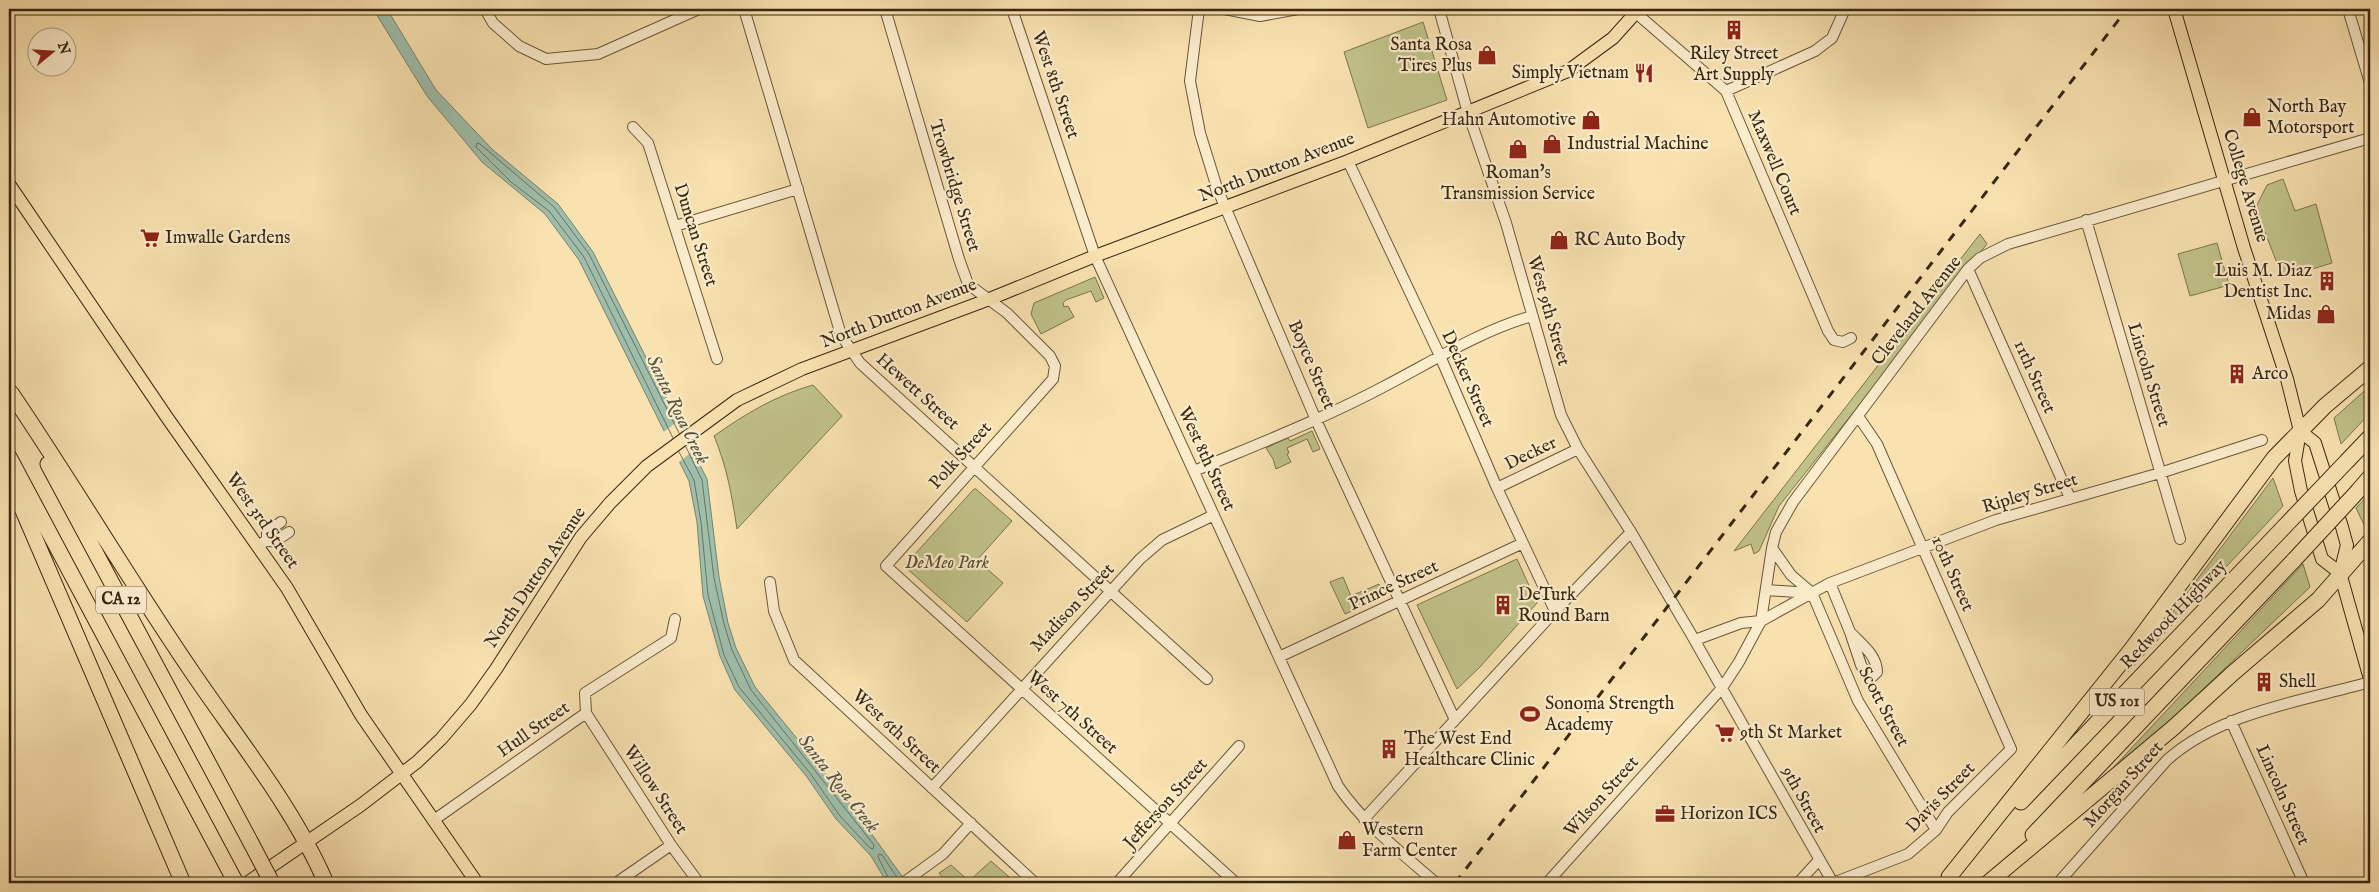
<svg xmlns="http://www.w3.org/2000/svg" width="2379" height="892" font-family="'IM FELL English',serif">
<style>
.green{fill:#c0c289;stroke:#7c744e}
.water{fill:#9ebeab;stroke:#75826e}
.pier{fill:#f9e2b0}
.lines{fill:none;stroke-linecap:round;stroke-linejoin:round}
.shore{stroke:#6b725e;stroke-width:1}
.minor-casing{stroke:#68563a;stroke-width:12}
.major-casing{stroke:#382712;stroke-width:14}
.highway-casing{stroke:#382712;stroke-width:17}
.minor{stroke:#fbeccc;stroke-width:10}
.major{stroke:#f9e2b0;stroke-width:12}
.highway{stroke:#f9e2b0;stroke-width:15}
.rail{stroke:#382712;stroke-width:3;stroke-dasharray:9 9;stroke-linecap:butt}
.highway-bridge-casing{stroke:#382712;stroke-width:17;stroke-linecap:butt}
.highway-bridge{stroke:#f9e2b0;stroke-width:15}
.labels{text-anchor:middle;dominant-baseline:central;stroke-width:4.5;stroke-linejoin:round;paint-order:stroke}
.shield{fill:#fbeccc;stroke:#72624a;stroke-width:1}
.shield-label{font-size:16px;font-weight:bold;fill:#382712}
.poi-label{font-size:18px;fill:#382712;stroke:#fbeccc;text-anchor:start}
.street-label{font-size:18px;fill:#382712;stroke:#fbeccc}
.park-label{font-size:18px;font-style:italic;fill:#5a4e30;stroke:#fbeccc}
.water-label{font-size:19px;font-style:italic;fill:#575440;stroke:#fbeccc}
</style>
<rect width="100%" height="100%" fill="#f9e2b0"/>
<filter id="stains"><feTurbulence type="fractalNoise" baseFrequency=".004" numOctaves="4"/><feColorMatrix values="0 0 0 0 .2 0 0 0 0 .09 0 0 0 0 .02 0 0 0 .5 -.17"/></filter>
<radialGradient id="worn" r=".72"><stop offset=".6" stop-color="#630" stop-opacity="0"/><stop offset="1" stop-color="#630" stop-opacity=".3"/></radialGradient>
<!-- green -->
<path class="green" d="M 1423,22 L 1447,100 L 1368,128 L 1344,52 Z
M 2283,179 L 2295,211 L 2316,204 L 2332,263 L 2283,278 L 2260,220 L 2257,205 L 2267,185 Z
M 1980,234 L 1987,244 L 1779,506 L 1759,551 L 1754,554 L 1751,544 L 1734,551 Z
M 2217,243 L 2229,285 L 2190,296 L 2178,254 Z
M 1095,277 L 1104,298 L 1096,302 L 1091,291 L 1066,300 L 1063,303 L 1064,307 L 1068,306 L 1074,317 L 1041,334 L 1031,314 L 1034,303 Z
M 813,385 L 842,416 L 737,529 C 732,496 727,467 714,436 C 745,414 777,395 813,385 Z
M 2370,386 L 2370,413 L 2341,444 L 2334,418 Z
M 1312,431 L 1320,449 L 1313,452 L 1307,439 L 1287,448 L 1289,453 L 1287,454 L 1291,462 L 1276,469 L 1273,459 L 1266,448 L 1288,438 L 1290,441 Z
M 2273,478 L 2283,506 L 2128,672 Z
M 974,489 L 976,489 L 1012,521 L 977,560 L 1003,583 L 967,622 L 904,566 Z
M 2370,493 L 2370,528 L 2367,531 L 2356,508 Z
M 1517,559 L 1537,603 L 1479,668 L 1457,689 L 1417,605 Z
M 2303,564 L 2310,587 L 2176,715 L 2112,769 Z
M 1343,577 L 1351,596 L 1379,584 L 1385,596 L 1345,614 L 1330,582 Z
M 991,861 L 1016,883 L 947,883 L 939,873 L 951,865 L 969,881 Z"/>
<!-- water -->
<path class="water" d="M 373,9 L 387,9 L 436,90 L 493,150 L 558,204 L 593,252 L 707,479 L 719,577 L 728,623 L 736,648 L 755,687 L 847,800 L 907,883 L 887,883 L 871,856 L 836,819 L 807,777 L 735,690 L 720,656 L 703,596 L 697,522 L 689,481 L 579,260 L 545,214 L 482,162 L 427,96 Z"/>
<!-- pier -->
<path class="pier" d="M 681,419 L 696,448 L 677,464 L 662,433 Z"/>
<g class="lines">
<!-- shore -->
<path class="shore" d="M 673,438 L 584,257 L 549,211 L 511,182 L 476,147 L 477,143 L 480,144 L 554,207 L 589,254 L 679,433
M 679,452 L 694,480 L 701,522 L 708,595 L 724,655 L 739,687 L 810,773 L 840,816 L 870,848 L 873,849 L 874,845 L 751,690 L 732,650 L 724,624 L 714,578 L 702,480 L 686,447
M 891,883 L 878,857 L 879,854 L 882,855 L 898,879"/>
<defs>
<path id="minor" d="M 485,9 L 493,23 L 519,46 L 546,59 L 598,54 L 699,9
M 744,9 L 841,335 L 860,363 L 1207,679
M 885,9 L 959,259 L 968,284 L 1007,313 L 1050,356 L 1055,366 L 1053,379 L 886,566 L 1236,883
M 1012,9 L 1095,256 L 1338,786 C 1364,824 1402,853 1436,883
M 1199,9 L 1190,81 L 1200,133 L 1217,188 L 1316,420 L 1455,720
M 1225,9 L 1260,16 L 1298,9
M 1439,9 L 1468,113 L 1506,223 L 1561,415 L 1578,449 L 1631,532 L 1691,634 L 1833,883
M 2348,9 L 2370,83
M 1636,13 L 1726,91 L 1828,331 L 1834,340 L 1843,342 L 1851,338
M 1726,91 L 1815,51 L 1832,38 L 1845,9
M 633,127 L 648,143 L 717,359
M 1348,161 L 1440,356 L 1497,488 L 1555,611
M 2086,220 L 2180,539
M 675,226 L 798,189
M 1968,269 L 2070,498
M 1194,471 C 1258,444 1323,419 1385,386 C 1433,361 1480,331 1532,316
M 1497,488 L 1578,449
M 267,540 L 267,532 L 281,522
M 258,546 L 267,540 L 274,542 L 289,532
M 1772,548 L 1791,575 L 1812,593 L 1858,701 L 1936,830
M 770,582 L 774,611 L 794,660 L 1035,883
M 1830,583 L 1850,632 L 1861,665 L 1866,673 L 1873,676 L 1877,672 C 1877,655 1861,644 1850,632
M 1766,590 L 1811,593
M 1695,640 L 1741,623 L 1761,621 L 1830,583 L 1996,520 L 2160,473 L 2262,440
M 1279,657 L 1523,543
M 586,713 L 671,845 L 699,883
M 2231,721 L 2304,883
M 932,788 L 1140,559 L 1162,540 L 1214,515
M 1364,819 L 1555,611 L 1631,532
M 434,820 L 586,713 L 585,693 L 671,638 L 675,619
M 616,883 L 671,845
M 903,883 L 943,854 L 971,823
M 1117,883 L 1239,746
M 1547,883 L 1722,688 L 1739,662 L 1761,621 L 1772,548 L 1776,532 L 1793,502 L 1968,269 L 1980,258 L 2008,244 L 2370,138
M 1798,883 L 1819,860
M 1833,883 L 1908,854 L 1936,830 L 1948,812 L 2011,749 L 1877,444 L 1858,416
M 2058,883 L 2167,760 C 2221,712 2303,701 2370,682"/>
<path id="major" d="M 2174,9 L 2244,248 L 2287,379 L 2300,431 L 2295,461 L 2301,491 L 2322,559 L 2340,573
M 9,184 L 166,416 L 287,588 L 361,715 L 477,883
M 2300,431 L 2315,443 L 2342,527 L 2347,545 L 2340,573 L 2370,679
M 247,883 L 361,805 L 417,762 L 441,739 L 471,704 L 496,669 L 581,537 L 610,503 L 647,466 L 737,400 L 802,369 L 987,300 L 1095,256 L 1348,161 L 1568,71 L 1613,38 L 1639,9"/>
<path id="highway" d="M 11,393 C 72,483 127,576 188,666 C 235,736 293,806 326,883
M 9,457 L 236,883
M 2348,460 L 2370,437
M 48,464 L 250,841
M 9,478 L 183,883
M 2358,491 L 2370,477
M 2021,802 L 2284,527
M 2033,835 L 2295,559
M 1949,877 L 2131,650 L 2274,458 L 2325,406 L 2370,368
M 1988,883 L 2173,728 L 2233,673 L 2318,600 L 2370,541"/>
</defs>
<!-- minor casing -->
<use href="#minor" class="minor-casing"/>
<!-- major casing -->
<use href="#major" class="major-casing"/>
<!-- highway casing -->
<use href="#highway" class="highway-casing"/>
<!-- minor -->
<use href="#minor" class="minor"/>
<!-- major -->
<use href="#major" class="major"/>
<!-- highway -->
<use href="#highway" class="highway"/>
<!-- rail -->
<path class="rail" d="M 1455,883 L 2127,9"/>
<defs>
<path id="highway-bridge" d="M 2284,527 L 2348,460
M 2295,559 L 2358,491
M 250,841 L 272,883"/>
</defs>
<!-- highway-bridge casing -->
<use href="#highway-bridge" class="highway-bridge-casing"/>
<!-- highway-bridge -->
<use href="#highway-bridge" class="highway-bridge"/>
</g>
<!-- icons -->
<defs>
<symbol id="building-bare" viewBox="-9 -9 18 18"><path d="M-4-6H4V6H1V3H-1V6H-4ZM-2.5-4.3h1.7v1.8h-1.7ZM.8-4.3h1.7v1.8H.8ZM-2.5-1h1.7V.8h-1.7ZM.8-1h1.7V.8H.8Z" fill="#8f2418" stroke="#fbeccc" stroke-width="2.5" paint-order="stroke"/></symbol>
<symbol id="shop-bare" viewBox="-9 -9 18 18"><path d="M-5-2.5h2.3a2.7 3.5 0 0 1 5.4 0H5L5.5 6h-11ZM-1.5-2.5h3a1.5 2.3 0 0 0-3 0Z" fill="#8f2418" stroke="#fbeccc" stroke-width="2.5" paint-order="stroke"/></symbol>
<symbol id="restaurant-bare" viewBox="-9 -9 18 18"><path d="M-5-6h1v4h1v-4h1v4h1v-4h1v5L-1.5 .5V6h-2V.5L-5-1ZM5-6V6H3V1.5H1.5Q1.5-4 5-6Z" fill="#8f2418" stroke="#fbeccc" stroke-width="2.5" paint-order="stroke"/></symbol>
<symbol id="supermarket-bare" viewBox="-9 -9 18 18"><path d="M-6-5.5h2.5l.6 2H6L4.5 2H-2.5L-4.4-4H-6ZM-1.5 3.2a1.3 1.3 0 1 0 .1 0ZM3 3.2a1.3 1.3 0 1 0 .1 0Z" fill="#8f2418" stroke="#fbeccc" stroke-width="2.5" paint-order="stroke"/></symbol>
<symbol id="stadium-bare" viewBox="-9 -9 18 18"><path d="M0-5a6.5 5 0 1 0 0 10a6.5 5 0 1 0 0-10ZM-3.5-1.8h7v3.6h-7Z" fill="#8f2418" stroke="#fbeccc" stroke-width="2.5" paint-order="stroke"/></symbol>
<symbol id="office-bare" viewBox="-9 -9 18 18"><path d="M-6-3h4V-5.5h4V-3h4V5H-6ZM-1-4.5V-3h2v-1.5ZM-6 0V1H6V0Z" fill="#8f2418" stroke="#fbeccc" stroke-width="2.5" paint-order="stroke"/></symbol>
</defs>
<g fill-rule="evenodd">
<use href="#building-bare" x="1720" y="16" width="28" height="28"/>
<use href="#shop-bare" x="1473" y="41" width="28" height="28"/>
<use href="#restaurant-bare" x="1630" y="59" width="28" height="28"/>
<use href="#shop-bare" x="2238" y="103" width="28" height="28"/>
<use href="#shop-bare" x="1577" y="106" width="28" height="28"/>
<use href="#shop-bare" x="1538" y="130" width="28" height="28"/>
<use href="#shop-bare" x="1504" y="135" width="28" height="28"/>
<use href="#supermarket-bare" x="136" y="224" width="28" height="28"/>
<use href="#shop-bare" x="1545" y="226" width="28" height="28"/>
<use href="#building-bare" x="2313" y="267" width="28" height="28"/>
<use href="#shop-bare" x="2312" y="300" width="28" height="28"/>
<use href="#building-bare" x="2223" y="360" width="28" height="28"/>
<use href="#building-bare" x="1489" y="591" width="28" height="28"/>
<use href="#building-bare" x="2250" y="668" width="28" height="28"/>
<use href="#stadium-bare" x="1516" y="700" width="28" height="28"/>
<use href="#supermarket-bare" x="1711" y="719" width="28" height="28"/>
<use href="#building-bare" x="1375" y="735" width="28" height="28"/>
<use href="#office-bare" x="1651" y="800" width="28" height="28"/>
<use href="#shop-bare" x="1333" y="826" width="28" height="28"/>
</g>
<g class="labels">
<!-- shield labels -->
<g class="shield">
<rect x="96" y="586.5" width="50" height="27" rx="4"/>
<rect x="2089.5" y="688.5" width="55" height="27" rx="4"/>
</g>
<g class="shield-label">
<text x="121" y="600">CA 12</text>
<text x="2117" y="702">US 101</text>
</g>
<!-- poi labels -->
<g class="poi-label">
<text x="1472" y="45" text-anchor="end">Santa Rosa<tspan x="1472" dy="21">Tires Plus</tspan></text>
<text x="1734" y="54" text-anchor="middle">Riley Street<tspan x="1734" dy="21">Art Supply</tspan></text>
<text x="1629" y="73" text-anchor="end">Simply Vietnam</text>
<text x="2267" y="107">North Bay<tspan x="2267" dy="21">Motorsport</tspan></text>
<text x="1576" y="120" text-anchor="end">Hahn Automotive</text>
<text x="1567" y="144">Industrial Machine</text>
<text x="1518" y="173" text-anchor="middle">Roman's<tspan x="1518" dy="21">Transmission Service</tspan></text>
<text x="165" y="238">Imwalle Gardens</text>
<text x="1574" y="240">RC Auto Body</text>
<text x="2312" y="271" text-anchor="end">Luis M. Diaz<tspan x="2312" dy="21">Dentist Inc.</tspan></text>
<text x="2311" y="314" text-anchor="end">Midas</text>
<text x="2252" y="374">Arco</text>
<text x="1518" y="595">DeTurk<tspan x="1518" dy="21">Round Barn</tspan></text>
<text x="2279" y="682">Shell</text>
<text x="1545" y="704">Sonoma Strength<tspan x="1545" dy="21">Academy</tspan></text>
<text x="1740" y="733">9th St Market</text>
<text x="1404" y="739">The West End<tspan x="1404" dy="21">Healthcare Clinic</tspan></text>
<text x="1680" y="814">Horizon ICS</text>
<text x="1362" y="830">Western<tspan x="1362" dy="21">Farm Center</tspan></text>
</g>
<!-- street labels -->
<g class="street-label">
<text transform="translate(1055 85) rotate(71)">West 8th Street</text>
<text transform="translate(1774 163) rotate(67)">Maxwell Court</text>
<text transform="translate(1277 168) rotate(-21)">North Dutton Avenue</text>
<text transform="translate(954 186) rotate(73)">Trowbridge Street</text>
<text transform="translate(2245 186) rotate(73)">College Avenue</text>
<text transform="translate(695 235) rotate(72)">Duncan Street</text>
<text transform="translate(1548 311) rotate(74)">West 9th Street</text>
<text transform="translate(1917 311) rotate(-52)">Cleveland Avenue</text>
<text transform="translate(899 314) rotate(-21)">North Dutton Avenue</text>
<text transform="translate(1311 365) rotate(67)">Boyce Street</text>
<text transform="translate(2148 375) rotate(73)">Lincoln Street</text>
<text transform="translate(2034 377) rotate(66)">11th Street</text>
<text transform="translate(1467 379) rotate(66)">Decker Street</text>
<text transform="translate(917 392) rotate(42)">Hewett Street</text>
<text transform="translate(1531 454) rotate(-26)">Decker</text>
<text transform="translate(961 456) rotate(-48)">Polk Street</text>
<text transform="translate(1206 459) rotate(65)">West 8th Street</text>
<text transform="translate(2030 494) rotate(-17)">Ripley Street</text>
<text transform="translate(262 521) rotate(55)">West 3rd Street</text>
<text transform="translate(1952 574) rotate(66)">10th Street</text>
<text transform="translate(536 578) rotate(-56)">North Dutton Avenue</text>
<text transform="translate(1394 586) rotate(-25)">Prince Street</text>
<text transform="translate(1073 608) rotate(-47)">Madison Street</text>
<text transform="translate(2174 615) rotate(-46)">Redwood Highway</text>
<text transform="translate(1883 707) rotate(62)">Scott Street</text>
<text transform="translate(1072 713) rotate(42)">West 7th Street</text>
<text transform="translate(534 730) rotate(-35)">Hull Street</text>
<text transform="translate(896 732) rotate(43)">West 6th Street</text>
<text transform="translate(2124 785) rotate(-48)">Morgan Street</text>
<text transform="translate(655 790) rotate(57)">Willow Street</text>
<text transform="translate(2282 795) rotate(66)">Lincoln Street</text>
<text transform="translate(1602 797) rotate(-48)">Wilson Street</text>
<text transform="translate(1941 798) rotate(-46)">Davis Street</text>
<text transform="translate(1803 800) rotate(61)">9th Street</text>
<text transform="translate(1166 804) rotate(-48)">Jefferson Street</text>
</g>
<!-- park labels -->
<g class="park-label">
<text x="947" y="563">DeMeo Park</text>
</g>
<!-- water labels -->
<g class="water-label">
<text transform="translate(677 410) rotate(64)">Santa Rosa Creek</text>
<text transform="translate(838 784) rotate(52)">Santa Rosa Creek</text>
</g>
</g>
<!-- margin -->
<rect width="2379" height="892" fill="none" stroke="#f9e2b0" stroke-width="30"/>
<rect x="10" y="10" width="2359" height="872" fill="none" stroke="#382712" stroke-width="2.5"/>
<rect x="15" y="15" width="2349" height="862" fill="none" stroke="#382712"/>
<!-- north arrow -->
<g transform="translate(52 52) rotate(72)"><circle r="24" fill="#fbeccc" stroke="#ad9d82"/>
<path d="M0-4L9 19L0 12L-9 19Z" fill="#8f2418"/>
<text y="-8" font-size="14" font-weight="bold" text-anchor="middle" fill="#382712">N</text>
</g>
<rect width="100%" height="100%" filter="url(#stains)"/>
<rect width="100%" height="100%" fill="url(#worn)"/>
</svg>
